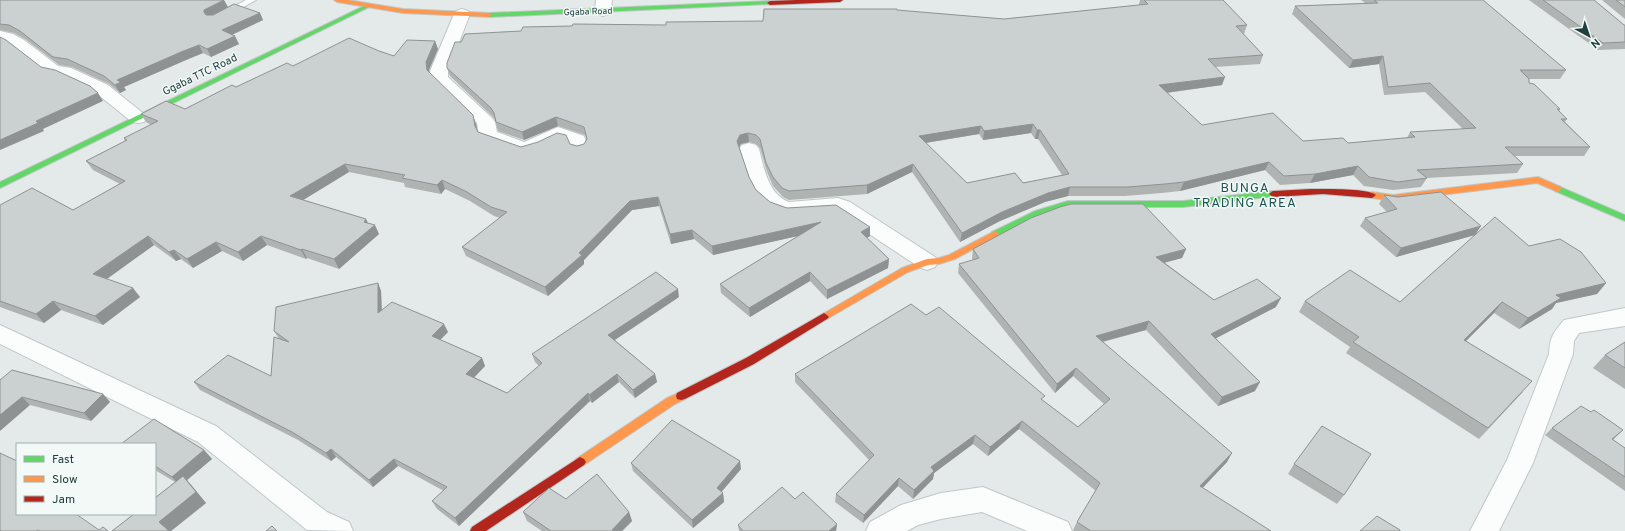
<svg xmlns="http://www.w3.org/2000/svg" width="1625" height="531" font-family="Overpass,sans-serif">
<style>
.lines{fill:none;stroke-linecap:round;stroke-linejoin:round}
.lane-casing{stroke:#c1c7c6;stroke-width:2}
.street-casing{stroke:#c1c7c6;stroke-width:2}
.fast-casing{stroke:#bfc8c7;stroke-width:2}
.slow-casing{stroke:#bfc8c7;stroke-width:2}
.jam-casing{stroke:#bfc8c7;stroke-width:2}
.lane{fill:#fbfcfc;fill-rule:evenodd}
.street{fill:#fbfcfc;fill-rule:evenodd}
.fast{fill:#63d668;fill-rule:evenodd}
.slow{fill:#ff974d;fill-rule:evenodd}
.jam{fill:#b3261e;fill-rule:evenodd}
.wall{fill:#afb4b3;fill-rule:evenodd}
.shaded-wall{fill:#8e9292}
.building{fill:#cbd1d0;stroke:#8e9292;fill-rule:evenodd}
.labels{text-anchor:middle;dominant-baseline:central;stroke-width:3;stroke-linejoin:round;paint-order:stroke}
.far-street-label{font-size:9px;fill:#203f3e;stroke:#f2f9f7}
.street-label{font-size:11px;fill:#203f3e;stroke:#f2f9f7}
.quarter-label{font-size:13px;letter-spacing:1px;fill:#1a5351;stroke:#f2f9f7}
</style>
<rect width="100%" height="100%" fill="#e4eae9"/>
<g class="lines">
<defs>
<path id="lane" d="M 246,0 L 256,0 L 229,15 L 226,16 L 222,13 Z"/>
<path id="street" d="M 596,0 L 612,0 L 611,11 L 608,14 L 603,16 L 598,14 L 595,11 Z
M 462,9 L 468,11 L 470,14 L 448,71 L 448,77 L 492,118 L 495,122 L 497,132 L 524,142 L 558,127 L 584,136 L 588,147 L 586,151 L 579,153 L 572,151 L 569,143 L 559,140 L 540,150 L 523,154 L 481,139 L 479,135 L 477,123 L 431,78 L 430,71 L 454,14 L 456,11 Z
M 0,31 L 13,34 L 24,40 L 58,66 L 71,68 L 108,85 L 144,114 L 147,118 L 144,122 L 138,123 L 132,122 L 96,93 L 61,76 L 47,74 L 12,46 L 0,41 Z
M 749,143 L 756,145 L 759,149 C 764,168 768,194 789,202 L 838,198 L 850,202 L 935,257 L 938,262 L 935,267 L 927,270 L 919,267 L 836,212 L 787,216 L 771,210 L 758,198 L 751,185 L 739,149 L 742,145 Z
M 1625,308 L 1625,326 L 1579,333 L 1574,341 L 1573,354 L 1533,463 L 1499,531 L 1470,531 L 1507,460 L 1549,354 C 1550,337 1553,333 1564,320 Z
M 0,325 L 216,426 L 327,512 L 349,522 L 353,531 L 307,530 L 198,442 L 0,344 Z
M 983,487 L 1068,522 L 1072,531 L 1027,531 L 982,512 L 941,519 L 918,525 L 907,531 L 866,531 L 870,522 L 901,505 L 941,493 Z"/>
<path id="fast" d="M 770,1 L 772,2 L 772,4 L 489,17 L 486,15 L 489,13 Z
M 364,6 L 369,7 L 0,188 L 0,182 Z
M 1558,186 L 1625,215 L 1625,221 L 1555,191 L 1554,189 L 1555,187 Z
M 1273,191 L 1276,192 L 1277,194 L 1276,196 L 1183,207 L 1068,207 L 1041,215 L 998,236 L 995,237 L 991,234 L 992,232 L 1035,211 L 1068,201 L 1183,201 Z"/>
<path id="slow" d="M 334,0 L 348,0 L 403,9 L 489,13 L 492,15 L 489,17 L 403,13 L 337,2 Z
M 1538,177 L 1561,187 L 1562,189 L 1558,192 L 1537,183 L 1393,201 L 1372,198 L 1368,195 L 1372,192 L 1393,195 Z
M 995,231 L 999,234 L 998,236 L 955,259 L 939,264 L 928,265 L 908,272 L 827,319 L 821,319 L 819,317 L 821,315 L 902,268 L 927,259 L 939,258 L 949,255 Z
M 681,392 L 685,393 L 686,396 L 685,399 L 675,404 L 584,465 L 580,467 L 576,465 L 574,462 L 576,459 L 667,398 Z"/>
<path id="jam" d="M 796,0 L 843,0 L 840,2 L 770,5 L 767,3 L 770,1 Z
M 1311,189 C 1323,189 1369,188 1376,195 L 1372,198 L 1323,194 L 1273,197 L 1269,194 L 1273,191 Z
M 824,313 L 827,315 L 829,317 L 827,319 L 754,364 L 685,399 L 681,400 L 677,399 L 676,396 L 677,393 L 746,358 Z
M 580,457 L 584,459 L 586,462 L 584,465 L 486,531 L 470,531 L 472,527 Z"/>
</defs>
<!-- lane casing -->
<use href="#lane" class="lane-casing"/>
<!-- street casing -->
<use href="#street" class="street-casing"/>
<!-- fast casing -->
<use href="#fast" class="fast-casing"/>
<!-- slow casing -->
<use href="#slow" class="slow-casing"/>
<!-- jam casing -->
<use href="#jam" class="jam-casing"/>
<!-- lane -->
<use href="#lane" class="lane"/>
<!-- street -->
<use href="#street" class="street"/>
<!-- fast -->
<use href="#fast" class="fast"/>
<!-- slow -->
<use href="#slow" class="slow"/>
<!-- jam -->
<use href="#jam" class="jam"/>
</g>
<!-- wall -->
<path class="wall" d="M 0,0 L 228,7 L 260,13 L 263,20 L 232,35 L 239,44 L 211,57 L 203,53 L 186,60 L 124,87 L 126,90 L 120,93 L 109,84 L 72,67 L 59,65 L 25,39 L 14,33 L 0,30 Z
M 1140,0 L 1223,0 L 1247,25 L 1244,34 L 1243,34 L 1263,55 L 1260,64 L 1215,67 L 1222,85 L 1167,93 L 1202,125 L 1303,141 L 1348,143 L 1407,138 L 1410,132 L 1463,129 L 1425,92 L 1384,95 L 1379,64 L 1349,68 L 1292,14 L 1295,6 L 1365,3 L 1361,0 L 1483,0 L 1566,70 L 1560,79 L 1529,79 L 1529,83 L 1560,109 L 1559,111 L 1567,119 L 1565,122 L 1590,147 L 1584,156 L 1515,156 L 1523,164 L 1517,173 L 1427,178 L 1421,187 L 1393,190 L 1364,186 L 1353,175 L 1310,183 L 1280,185 L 1265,170 L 1180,191 L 1162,193 L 1125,196 L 1068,196 L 1045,202 L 1000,221 L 960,242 L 912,172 L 867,194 L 789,200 L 783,197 L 773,186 L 767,172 L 760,148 L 756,144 L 749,142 L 741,144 L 739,147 L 749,177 L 756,190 L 770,202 L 787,208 L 870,227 L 870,236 L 867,238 L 889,259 L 888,268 L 827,299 L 810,281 L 750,317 L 721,293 L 720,284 L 798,236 L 713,255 L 694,239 L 671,244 L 659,206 L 632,210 L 584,260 L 584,264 L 548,296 L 466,256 L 462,247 L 500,218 L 494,216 L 470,201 L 445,189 L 441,194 L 405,187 L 404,183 L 349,172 L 303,200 L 366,219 L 368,223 L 379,234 L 339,269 L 307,258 L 306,259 L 267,245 L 243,261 L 222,251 L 193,268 L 181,259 L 176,261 L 154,245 L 106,279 L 140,297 L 103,325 L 61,310 L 44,323 L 0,307 L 0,205 L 73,210 L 120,184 L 93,170 L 86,161 L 125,141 L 124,138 L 151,125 L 146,122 L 141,114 L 185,109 L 236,87 L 293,66 L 379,51 L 394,56 L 435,41 L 438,49 L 429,70 L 429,72 L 476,124 L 477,130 L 478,132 L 521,147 L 570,144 L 577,146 L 584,144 L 587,140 L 585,135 L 558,126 L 524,140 L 498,131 L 495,120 L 493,117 L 450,76 L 447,68 L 461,42 L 666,25 L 763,21 L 897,11 L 1004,19 L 1139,5 L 1139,4 ZM 1031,133 L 1035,139 L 1038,139 L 1062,175 L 1023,183 L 967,183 L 926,143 L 979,134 L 983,140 Z
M 1529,0 L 1594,0 L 1624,25 L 1625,25 L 1625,49 L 1598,50 Z
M 1602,0 L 1625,0 L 1625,19 Z
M 1384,195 L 1476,233 L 1529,246 L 1606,283 L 1597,294 L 1556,303 L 1552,309 L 1519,329 L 1494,313 L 1466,341 L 1523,392 L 1479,439 L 1346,353 L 1350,347 L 1299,312 L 1305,301 L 1400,302 L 1475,235 L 1396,257 L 1360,226 L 1365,218 L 1387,212 L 1379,204 Z
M 973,249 L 1186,249 L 1182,258 L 1164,262 L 1214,300 L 1276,307 L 1216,338 L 1255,391 L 1218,406 L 1146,330 L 1103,342 L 1227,462 L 1202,488 L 1271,531 L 1074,531 L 1073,530 L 1077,522 L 1096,491 L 1019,429 L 988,456 L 973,444 L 934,473 L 933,479 L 913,499 L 898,486 L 863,523 L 835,502 L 836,494 L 869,460 L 795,382 L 795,374 L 1044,401 L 1078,427 L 1104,404 L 1073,376 L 1055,393 L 958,273 L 959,264 L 973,260 L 972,258 Z
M 378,283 L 381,291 L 382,310 L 448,332 L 440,340 L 482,358 L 485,366 L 474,377 L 507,393 L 539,366 L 535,362 L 532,354 L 679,297 L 615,340 L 655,374 L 657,382 L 635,398 L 619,382 L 592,403 L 590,401 L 459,526 L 437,509 L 432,501 L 444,491 L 398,466 L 373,487 L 336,457 L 331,461 L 298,440 L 200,390 L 194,382 L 271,376 L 279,339 L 274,331 Z
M 1625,342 L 1625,389 L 1593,368 L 1605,355 Z
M 0,380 L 103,394 L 110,402 L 91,421 L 30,405 Z
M 1591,412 L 1623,430 L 1613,440 L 1625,448 L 1625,491 L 1545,435 L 1552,428 Z
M 155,444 L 204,450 L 212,459 L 187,480 L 206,503 L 171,531 L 112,531 L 175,482 L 155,470 Z
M 631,463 L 741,469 L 721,492 L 723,493 L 724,502 L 693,528 L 633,471 Z
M 1294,464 L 1344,495 L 1337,504 L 1288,474 Z
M 566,499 L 629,512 L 632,521 L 622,531 L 542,531 L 527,521 L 523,512 Z
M 795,499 L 837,524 L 836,531 L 739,531 L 738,525 Z"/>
<!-- shaded-wall -->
<path class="shaded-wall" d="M 224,0 L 228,7 L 208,18 L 204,12 L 204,10 Z
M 260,13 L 263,20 L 225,38 L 222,30 Z
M 235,36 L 239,44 L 211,57 L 207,49 Z
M 435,41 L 438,49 L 429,70 L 430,78 L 427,70 L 426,62 Z
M 199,45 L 203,53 L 186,60 L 124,87 L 126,90 L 120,93 L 115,85 L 117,80 L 181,52 Z
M 1383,56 L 1379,64 L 1349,68 L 1353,60 Z
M 1225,77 L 1222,85 L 1156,94 L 1159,85 Z
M 98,93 L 103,101 L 43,129 L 44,131 L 0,150 L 0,140 L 36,121 Z
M 473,115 L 476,124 L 478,135 L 475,126 Z
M 556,117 L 558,126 L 524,140 L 522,132 Z
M 1033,124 L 1031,133 L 983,140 L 984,131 Z
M 981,126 L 979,134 L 918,144 L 919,136 Z
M 1037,130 L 1040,130 L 1038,139 L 1035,139 Z
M 748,133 L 749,142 L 741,144 L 738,149 L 737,141 L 740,135 Z
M 1269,162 L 1265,170 L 1180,191 L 1184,182 Z
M 345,164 L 349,172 L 295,205 L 290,196 Z
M 913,164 L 912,172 L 867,194 L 867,185 Z
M 1358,166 L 1353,175 L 1310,183 L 1315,174 Z
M 442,180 L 445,189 L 441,194 L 437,185 Z
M 1070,187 L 1068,196 L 1045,202 L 1000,221 L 960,242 L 962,233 L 1002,212 L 1048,193 Z
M 658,197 L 659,206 L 632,210 L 584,260 L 584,264 L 548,296 L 545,287 L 579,253 L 630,201 Z
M 366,219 L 370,228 L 375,225 L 379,234 L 339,269 L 334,259 L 364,222 Z
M 821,222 L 820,231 L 713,255 L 712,246 Z
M 1481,226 L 1475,235 L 1396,257 L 1401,248 Z
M 870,227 L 870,236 L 860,242 L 861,232 Z
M 692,230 L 694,239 L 671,244 L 670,234 Z
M 148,236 L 154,245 L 100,284 L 93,274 Z
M 261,236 L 267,245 L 243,261 L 238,252 Z
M 216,242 L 222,251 L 193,268 L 187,259 Z
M 302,249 L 307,258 L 306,259 L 301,250 Z
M 1186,249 L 1182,258 L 1153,266 L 1156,257 Z
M 174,250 L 181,259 L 176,261 L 169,252 Z
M 889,259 L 888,268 L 827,299 L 827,290 Z
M 810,272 L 810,281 L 750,317 L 749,308 Z
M 378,283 L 381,291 L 382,322 L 378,313 Z
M 1606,283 L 1597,294 L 1556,303 L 1552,309 L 1519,329 L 1528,318 L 1556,295 Z
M 133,288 L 140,297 L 103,325 L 95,316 Z
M 678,289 L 679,297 L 610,343 L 608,335 Z
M 1281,298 L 1276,307 L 1207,343 L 1211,334 Z
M 53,301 L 61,310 L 44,323 L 36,314 Z
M 1502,302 L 1494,313 L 1456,351 L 1464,340 Z
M 1149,321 L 1146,330 L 1093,344 L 1096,336 Z
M 444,324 L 448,332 L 436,344 L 432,336 Z
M 482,358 L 485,366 L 470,382 L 466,374 Z
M 1076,368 L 1073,376 L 1055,393 L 1057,384 Z
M 617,374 L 619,382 L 592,403 L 589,395 Z
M 655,374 L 657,382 L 635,398 L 633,390 Z
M 1260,382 L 1255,391 L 1218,406 L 1222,397 Z
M 588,393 L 590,401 L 459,526 L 455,518 Z
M 103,394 L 110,402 L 91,421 L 84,413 Z
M 22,397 L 30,405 L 0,431 L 0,415 Z
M 1022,421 L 1019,429 L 988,456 L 990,447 Z
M 975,435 L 973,444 L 934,473 L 933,479 L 913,499 L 914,490 L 931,467 Z
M 331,449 L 336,457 L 331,461 L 326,453 Z
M 204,450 L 212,459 L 187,480 L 206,503 L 171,531 L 168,531 L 159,522 L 180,486 L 172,477 Z
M 1232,453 L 1227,462 L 1196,495 L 1200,486 Z
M 394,459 L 398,466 L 373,487 L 369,480 Z
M 740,461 L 741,469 L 718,496 L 717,488 Z
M 899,478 L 898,486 L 863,523 L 864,515 Z
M 723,493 L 724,502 L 693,528 L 692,520 Z
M 629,512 L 632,521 L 622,531 L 613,531 L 612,530 Z
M 837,524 L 836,531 L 829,531 Z"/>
<!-- building -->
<path class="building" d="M 0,0 L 224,0 L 204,10 L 204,12 L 206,15 L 213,15 L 234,4 L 260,13 L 222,30 L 235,36 L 207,49 L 199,45 L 181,52 L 117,80 L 121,82 L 115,85 L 104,76 L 67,59 L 53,57 L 20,31 L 9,25 L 0,24 Z
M 1144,0 L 1223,0 L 1247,25 L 1236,26 L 1263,55 L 1208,59 L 1225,77 L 1159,85 L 1202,125 L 1273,113 L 1303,141 L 1343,138 L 1348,143 L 1415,137 L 1410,132 L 1476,128 L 1430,83 L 1388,87 L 1383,56 L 1353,60 L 1295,6 L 1378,3 L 1374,0 L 1483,0 L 1566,70 L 1520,70 L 1529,79 L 1529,83 L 1534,84 L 1560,109 L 1557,109 L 1567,119 L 1561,119 L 1590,147 L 1505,147 L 1523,164 L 1417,170 L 1427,178 L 1398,182 L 1369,177 L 1358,166 L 1315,174 L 1284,176 L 1269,162 L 1184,182 L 1165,184 L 1128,187 L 1070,187 L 1048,193 L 1002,212 L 962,233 L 913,164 L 867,185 L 789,191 L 782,188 L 773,177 L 766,163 L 760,139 L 756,135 L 748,133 L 740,135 L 737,141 L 749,177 L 756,190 L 770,202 L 787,208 L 836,205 L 870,227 L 861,232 L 889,259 L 827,290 L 810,272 L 749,308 L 720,284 L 821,222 L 712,246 L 692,230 L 670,234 L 658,197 L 630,201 L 579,253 L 582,255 L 545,287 L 462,247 L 507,212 L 491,207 L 467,192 L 442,180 L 437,185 L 402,178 L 405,175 L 345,164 L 290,196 L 366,219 L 364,222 L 375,225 L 334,259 L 302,249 L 301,250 L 261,236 L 238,252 L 216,242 L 187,259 L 174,250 L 169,252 L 148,236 L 93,274 L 133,288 L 95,316 L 53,301 L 36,314 L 0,301 L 0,205 L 32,188 L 73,210 L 125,181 L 86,161 L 127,140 L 124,138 L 158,121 L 141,114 L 166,101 L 185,109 L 232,85 L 236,87 L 287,63 L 293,66 L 349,38 L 379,51 L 394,56 L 407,40 L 435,41 L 426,62 L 427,70 L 473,115 L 475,126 L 478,132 L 521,147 L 538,142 L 557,133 L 566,135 L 570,144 L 577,146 L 584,144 L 587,139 L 584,127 L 556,117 L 522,132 L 496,122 L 494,113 L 491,108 L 447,68 L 447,63 L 455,42 L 461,42 L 465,34 L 521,31 L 523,27 L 572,26 L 573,24 L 666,25 L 666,22 L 763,21 L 764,9 L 897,9 L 897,10 L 1004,19 L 1148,4 ZM 1033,124 L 1037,130 L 1040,130 L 1069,174 L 1023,183 L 1015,173 L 967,183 L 919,136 L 981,126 L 984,131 Z
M 1543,0 L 1594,0 L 1624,25 L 1625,25 L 1625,42 L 1603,43 Z
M 1616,0 L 1625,0 L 1625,7 Z
M 0,37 L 6,40 L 41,67 L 55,70 L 90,86 L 98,93 L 36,121 L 38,123 L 0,140 Z
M 1441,192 L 1481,226 L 1401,248 L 1365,218 L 1397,209 L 1384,195 L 1398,197 Z
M 1071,204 L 1143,204 L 1186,249 L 1156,257 L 1214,300 L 1257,279 L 1281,298 L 1211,334 L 1260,382 L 1222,397 L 1149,321 L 1096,336 L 1232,453 L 1200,486 L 1271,531 L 1091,531 L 1077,522 L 1100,483 L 1022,421 L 990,447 L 975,435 L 931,467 L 934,471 L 914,490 L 899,478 L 864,515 L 836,494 L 874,455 L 795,374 L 911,304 L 926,315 L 939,307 L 1045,396 L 1041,399 L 1078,427 L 1110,399 L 1076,368 L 1057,384 L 959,264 L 979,258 L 973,249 L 1031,218 L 1060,207 Z
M 1495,217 L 1529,246 L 1560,239 L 1581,252 L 1606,283 L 1556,295 L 1561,298 L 1528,318 L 1502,302 L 1464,340 L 1532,381 L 1488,428 L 1353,342 L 1359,337 L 1305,301 L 1350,270 L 1400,302 Z
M 656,272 L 678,289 L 608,335 L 655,374 L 633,390 L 617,374 L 589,395 L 588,393 L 455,518 L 432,501 L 447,487 L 394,459 L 369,480 L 331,449 L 326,453 L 292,432 L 194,382 L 228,355 L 271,376 L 274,337 L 289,342 L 274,331 L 276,307 L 378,283 L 378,313 L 392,302 L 444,324 L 432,336 L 482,358 L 466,374 L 507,393 L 542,363 L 532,354 Z
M 1625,342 L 1625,368 L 1605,355 Z
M 12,370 L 103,394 L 84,413 L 22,397 L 0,415 L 0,380 Z
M 1581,406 L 1591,412 L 1594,410 L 1623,430 L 1612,439 L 1625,448 L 1625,477 L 1552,428 Z
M 154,419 L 204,450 L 172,477 L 155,466 L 155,444 L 121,444 Z
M 672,420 L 740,461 L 717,488 L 723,493 L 692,520 L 631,463 Z
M 1322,426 L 1371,454 L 1344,495 L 1294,464 Z
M 0,453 L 17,461 L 17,514 L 76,514 L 99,530 L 103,527 L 108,531 L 40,531 L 38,530 L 36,531 L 0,531 Z
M 597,474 L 629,512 L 612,530 L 614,531 L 551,531 L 523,512 L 549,488 L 566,499 Z
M 183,476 L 196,492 L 159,522 L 169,531 L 112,531 L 134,514 L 155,514 L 155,498 Z
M 782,487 L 795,499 L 803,492 L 837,524 L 829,531 L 743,531 L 738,525 Z
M 1377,516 L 1400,530 L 1400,531 L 1360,531 Z
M 272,526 L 277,531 L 266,531 Z"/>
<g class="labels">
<!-- far-street labels -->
<g class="far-street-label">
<text transform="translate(588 12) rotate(-2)">Ggaba Road</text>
</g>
<!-- street labels -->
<g class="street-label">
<text transform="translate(200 75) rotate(-26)">Ggaba TTC Road</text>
</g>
<!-- quarter labels -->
<g class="quarter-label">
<text x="1245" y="189">BUNGA<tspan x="1245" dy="15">TRADING AREA</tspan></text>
</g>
</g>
<!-- legend -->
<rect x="16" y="443" width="140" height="72" fill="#f2f9f7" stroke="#9eafad"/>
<rect x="24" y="456" width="20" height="6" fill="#63d668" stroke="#9eafad"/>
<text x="52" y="463" font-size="12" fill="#203f3e">Fast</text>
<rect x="24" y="476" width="20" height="6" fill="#ff974d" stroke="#9eafad"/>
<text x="52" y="483" font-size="12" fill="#203f3e">Slow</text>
<rect x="24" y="496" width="20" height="6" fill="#b3261e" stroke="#9eafad"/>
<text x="52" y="503" font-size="12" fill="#203f3e">Jam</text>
<!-- north arrow -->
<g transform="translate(1589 36) rotate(140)" stroke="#f2f9f7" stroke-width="3" paint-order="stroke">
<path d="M0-3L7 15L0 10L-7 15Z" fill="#203f3e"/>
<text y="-6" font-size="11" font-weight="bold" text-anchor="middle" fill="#203f3e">N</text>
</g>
</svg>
